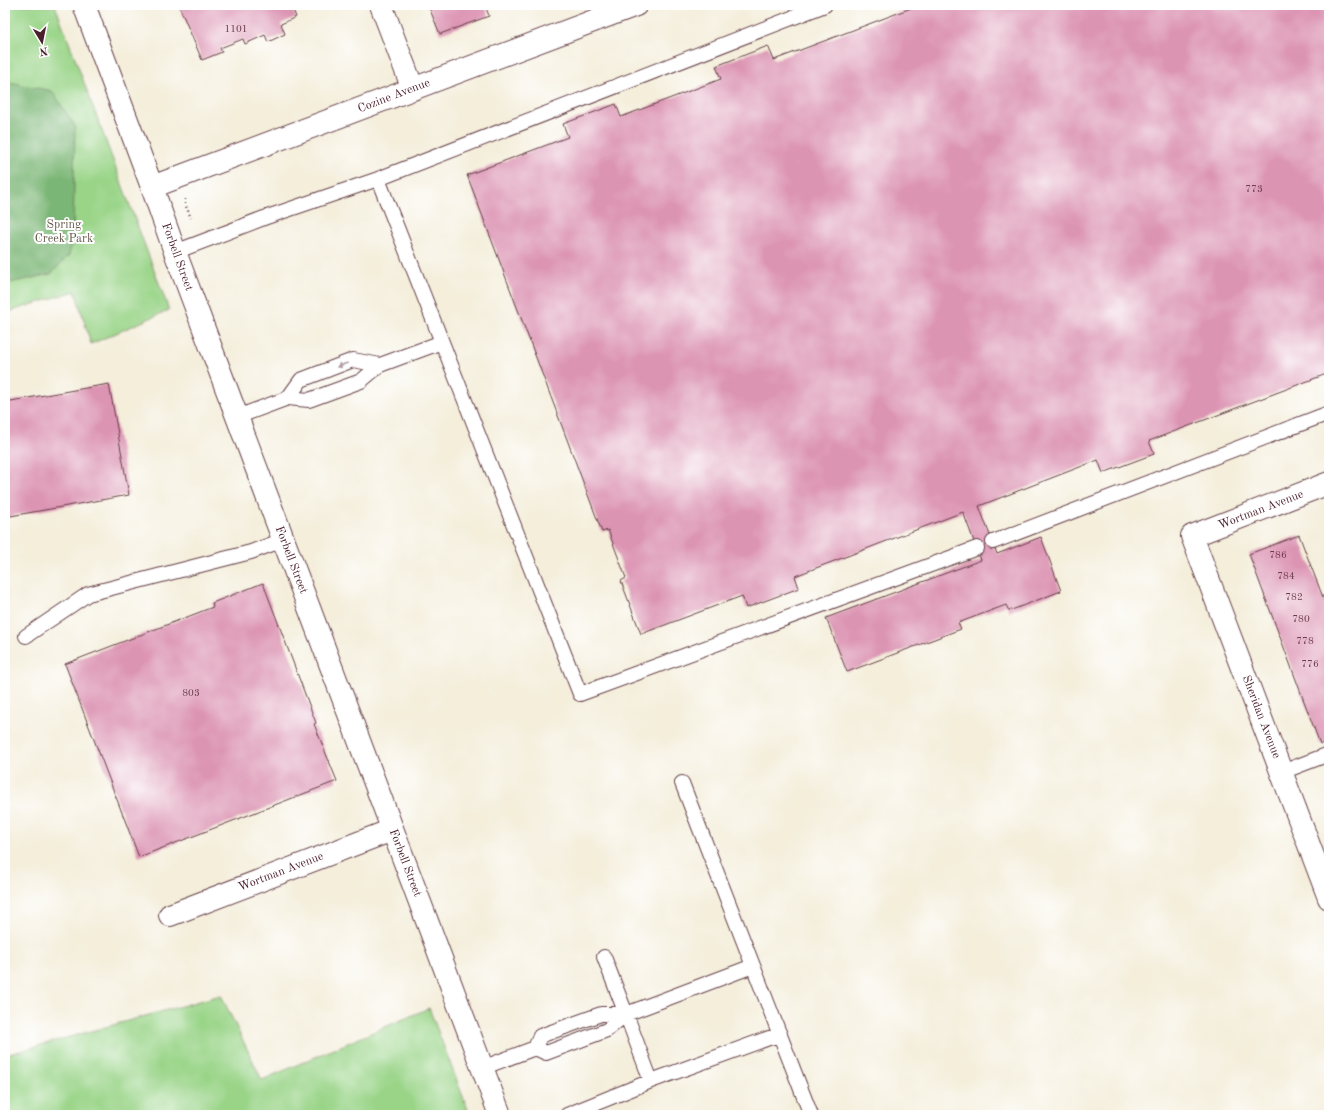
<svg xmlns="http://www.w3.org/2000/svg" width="1334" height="1120" font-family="'Old Standard TT',serif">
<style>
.green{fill:#99d487;stroke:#727a59}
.forest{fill:#7ab674;stroke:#626a50}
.building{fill:#dc94b3}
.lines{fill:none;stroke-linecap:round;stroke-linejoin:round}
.lane-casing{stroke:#643e45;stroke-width:16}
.street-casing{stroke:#643e45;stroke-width:24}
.path{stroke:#643e45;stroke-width:2.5;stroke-dasharray:1 3;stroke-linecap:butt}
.lane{stroke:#fff;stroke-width:14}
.street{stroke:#fff;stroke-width:22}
.oneway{fill:#ae9aa0}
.labels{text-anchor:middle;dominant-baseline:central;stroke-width:4;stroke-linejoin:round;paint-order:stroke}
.number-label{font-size:10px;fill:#6e3c4d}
.street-label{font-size:12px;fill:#4a1f2b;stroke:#fff}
.park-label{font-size:12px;fill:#625547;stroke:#fff}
</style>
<rect width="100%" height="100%" fill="#fff"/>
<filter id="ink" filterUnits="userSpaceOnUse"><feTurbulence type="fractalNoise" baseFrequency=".025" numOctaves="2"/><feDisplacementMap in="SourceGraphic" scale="8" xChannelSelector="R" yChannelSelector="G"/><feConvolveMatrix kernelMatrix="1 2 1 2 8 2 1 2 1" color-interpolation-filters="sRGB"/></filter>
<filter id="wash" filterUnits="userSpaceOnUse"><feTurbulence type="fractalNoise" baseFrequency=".012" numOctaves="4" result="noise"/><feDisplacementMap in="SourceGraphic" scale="16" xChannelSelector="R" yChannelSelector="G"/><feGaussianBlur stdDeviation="0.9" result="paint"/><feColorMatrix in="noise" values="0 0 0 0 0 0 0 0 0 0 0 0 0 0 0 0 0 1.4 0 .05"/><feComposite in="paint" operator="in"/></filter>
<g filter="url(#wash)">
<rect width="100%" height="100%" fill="#f4eedb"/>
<!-- green -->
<path class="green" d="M 5,5 L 55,5 L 169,310 L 91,344 L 75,291 L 5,313 Z
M 221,995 L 262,1080 L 429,1008 L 470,1115 L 5,1115 L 5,1055 Z"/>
<!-- forest -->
<path class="forest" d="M 5,81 L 52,91 L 75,126 L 73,240 L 69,255 L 51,274 L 5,284 Z"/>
<g id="blocks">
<!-- building -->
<path class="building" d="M 181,5 L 291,5 L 296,17 L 281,24 L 285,34 L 268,42 L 265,35 L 245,44 L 243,39 L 220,48 L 222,52 L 202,60 L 179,6 Z
M 428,5 L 485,5 L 489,16 L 440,34 Z
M 919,5 L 1329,5 L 1329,373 L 1149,441 L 1154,454 L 1103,473 L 1098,460 L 979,506 L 997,554 L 1041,537 L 1061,591 L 1009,611 L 1006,605 L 958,623 L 961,629 L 847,672 L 826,618 L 981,560 L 963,512 L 795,576 L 799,588 L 746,608 L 742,596 L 641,634 L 621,581 L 626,578 L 608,530 L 602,532 L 467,175 L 568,137 L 563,124 L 616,104 L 621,117 L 721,79 L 716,66 L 768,46 L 774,60 Z
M 109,384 L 129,495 L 5,517 L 5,402 Z
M 1299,535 L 1329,613 L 1329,741 L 1320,744 L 1249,554 Z
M 263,583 L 316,723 L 314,724 L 337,781 L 139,857 L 65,664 L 213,607 L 212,603 Z"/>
</g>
</g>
<g filter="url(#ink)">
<use href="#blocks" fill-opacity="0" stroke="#643e45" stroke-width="1"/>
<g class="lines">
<defs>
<path id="lane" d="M 378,179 L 580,694 L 977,548
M 175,252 L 264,218 L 378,179 L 825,5
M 288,398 L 301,380 L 353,360 L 380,365
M 237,417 L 288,398 L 309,400 L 361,381 L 380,365 L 442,342
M 993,542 L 1329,413
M 26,636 L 88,594 L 251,552 L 283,540
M 1282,772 L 1329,754
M 682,783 L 811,1115
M 604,957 L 626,1014
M 535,1048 L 540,1036 L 601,1014 L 626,1014
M 482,1068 L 535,1048 L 546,1053 L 607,1030 L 626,1014
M 651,1081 L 626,1014 L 753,966
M 567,1115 L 651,1081 L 780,1034"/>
<path id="street" d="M 84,5 L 152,187 L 175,252 L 500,1115
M 381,5 L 413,89
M 152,187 L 636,5
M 1329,483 L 1192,536 L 1329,898
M 170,915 L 392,830"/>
</defs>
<!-- lane casing -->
<use href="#lane" class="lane-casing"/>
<!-- street casing -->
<use href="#street" class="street-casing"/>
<!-- path -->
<path class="path" d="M 185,199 L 185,204 L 191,218"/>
<!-- lane -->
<use href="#lane" class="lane"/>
<!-- street -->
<use href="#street" class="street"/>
</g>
<!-- one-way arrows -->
<defs><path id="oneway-solid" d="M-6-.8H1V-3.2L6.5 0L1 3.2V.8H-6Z"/></defs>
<use class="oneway" href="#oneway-solid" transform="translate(342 365) rotate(160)"/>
</g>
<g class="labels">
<!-- number labels -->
<g class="number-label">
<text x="236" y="29">1101</text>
<text x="1254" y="189">773</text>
<text x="1278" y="555">786</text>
<text x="1286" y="576">784</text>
<text x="1294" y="597">782</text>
<text x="1301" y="619">780</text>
<text x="1305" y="641">778</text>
<text x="1310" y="664">776</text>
<text x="191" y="693">803</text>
</g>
<!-- street labels -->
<g class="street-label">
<text transform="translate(394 96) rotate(-21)">Cozine Avenue</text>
<text transform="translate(177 257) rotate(70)">Forbell Street</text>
<text transform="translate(1261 510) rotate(-21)">Wortman Avenue</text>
<text transform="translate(291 560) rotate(69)">Forbell Street</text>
<text transform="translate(1261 717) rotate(69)">Sheridan Avenue</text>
<text transform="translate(405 863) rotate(69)">Forbell Street</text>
<text transform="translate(281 872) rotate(-21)">Wortman Avenue</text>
</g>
<!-- park labels -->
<g class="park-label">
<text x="64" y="225">Spring<tspan x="64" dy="14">Creek Park</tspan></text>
</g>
</g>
<!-- margin -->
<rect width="1334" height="1120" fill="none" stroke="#fff" stroke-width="20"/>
<!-- north arrow -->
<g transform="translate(42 42) rotate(170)" stroke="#ffffff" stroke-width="3" paint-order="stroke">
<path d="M0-3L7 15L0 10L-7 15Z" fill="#4a1f2b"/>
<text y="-6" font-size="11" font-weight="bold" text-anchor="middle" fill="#4a1f2b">N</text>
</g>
</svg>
